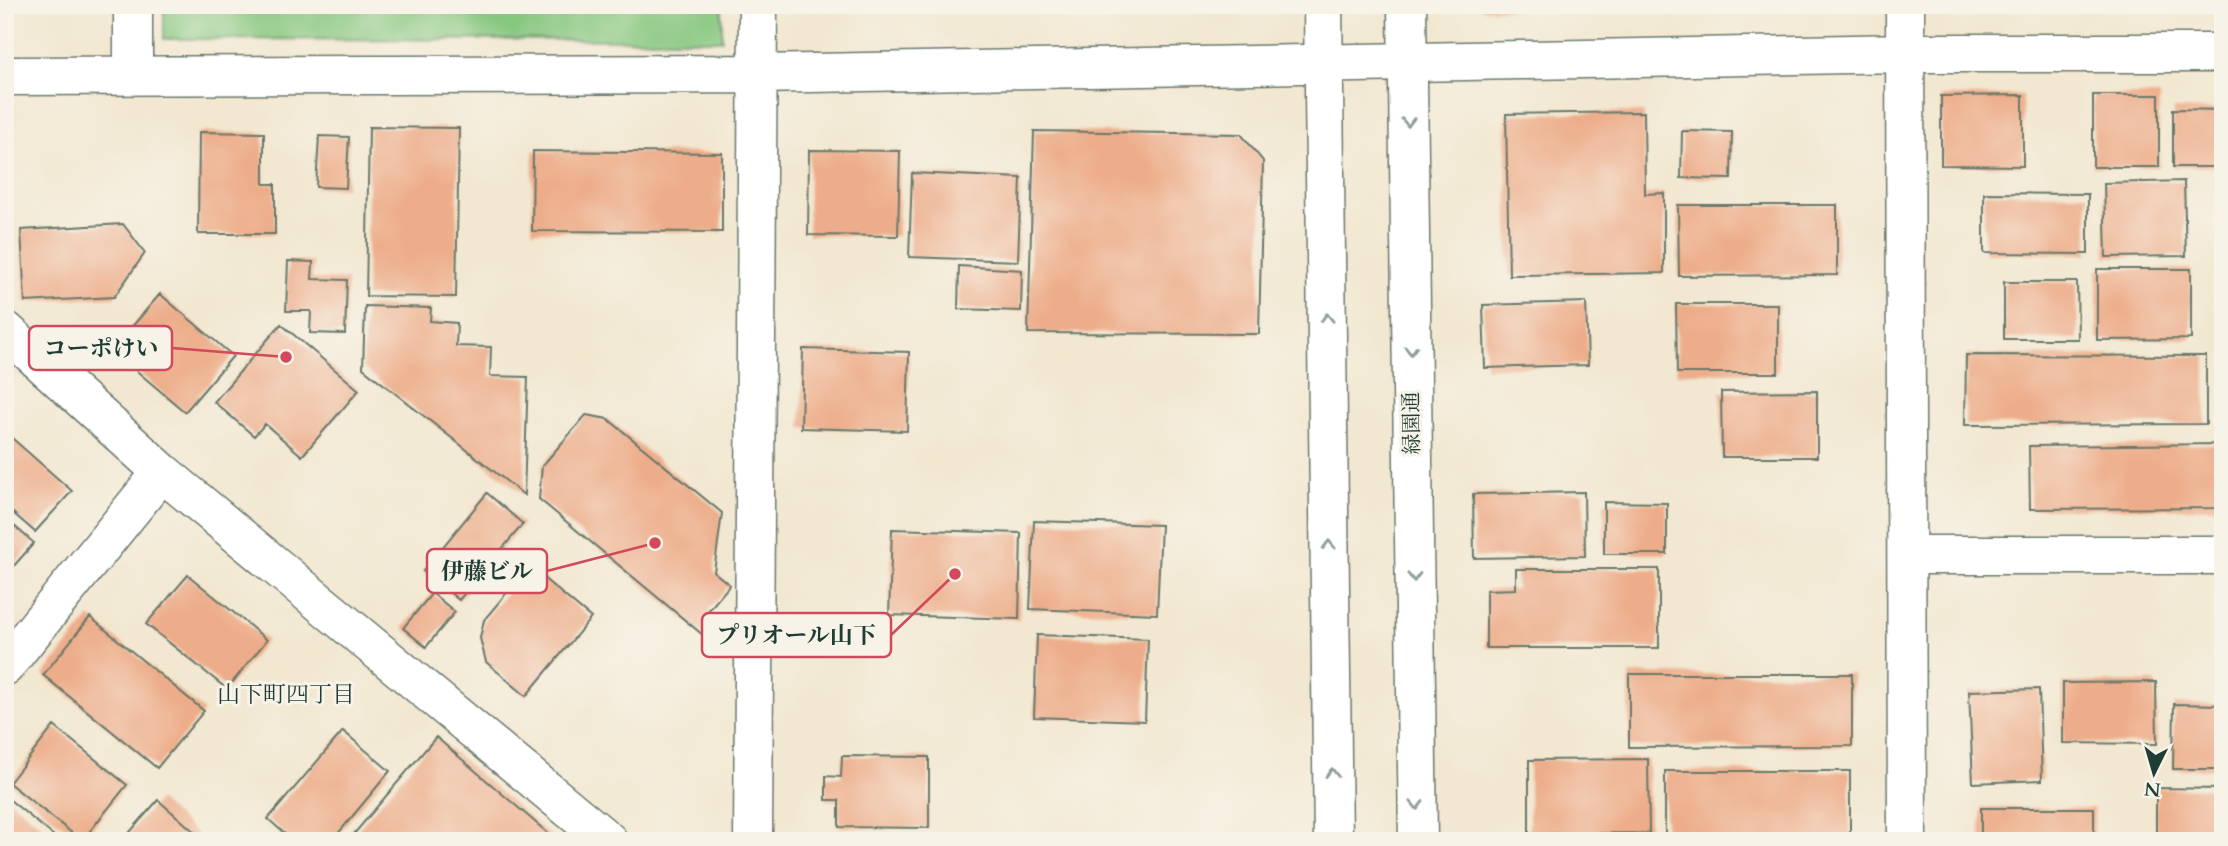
<svg xmlns="http://www.w3.org/2000/svg" width="2228" height="846" font-family="Cardo,'Noto Serif JP',serif">
<style>
.green{fill:#86c77f;stroke:#52825a;stroke-width:2}
.building{fill:#edad8a}
.lines{fill:none;stroke-linecap:round;stroke-linejoin:round}
.street-casing{stroke:#69786b;stroke-width:41}
.secondary-casing{stroke:#69786b;stroke-width:41}
.street{stroke:#fff;stroke-width:38}
.secondary{stroke:#fff;stroke-width:38}
.oneway{stroke:#8f9e9a}
.labels{text-anchor:middle;dominant-baseline:central;stroke-width:6;stroke-linejoin:round;paint-order:stroke}
.street-label{font-size:21px;fill:#1f3d34;stroke:#f7f3e8}
.neighbourhood-label{font-size:23px;fill:#1f3d34;stroke:#f7f3e8}
.leader{fill:none;stroke:#d1495b;stroke-width:2.5}
.callout-dot{fill:#d1495b;stroke:#f7f3e8;stroke-width:2.5}
.callout{fill:#f7f3e8;stroke:#d1495b;stroke-width:2.5}
.callout-label{font-size:23px;text-anchor:middle;font-weight:bold;fill:#1f3d34}
</style>
<rect width="100%" height="100%" fill="#f7f3e8"/>
<filter id="ink" filterUnits="userSpaceOnUse"><feTurbulence type="fractalNoise" baseFrequency=".0143" numOctaves="2"/><feDisplacementMap in="SourceGraphic" scale="14" xChannelSelector="R" yChannelSelector="G"/><feConvolveMatrix kernelMatrix="1 2 1 2 8 2 1 2 1" color-interpolation-filters="sRGB"/></filter>
<filter id="wash" filterUnits="userSpaceOnUse"><feTurbulence type="fractalNoise" baseFrequency=".00686" numOctaves="4" result="noise"/><feDisplacementMap in="SourceGraphic" scale="28" xChannelSelector="R" yChannelSelector="G"/><feGaussianBlur stdDeviation="1.57" result="paint"/><feColorMatrix in="noise" values="0 0 0 0 0 0 0 0 0 0 0 0 0 0 0 0 0 1.4 0 .05"/><feComposite in="paint" operator="in"/></filter>
<g filter="url(#wash)">
<rect width="100%" height="100%" fill="#f2e7d0"/>
<!-- green -->
<path class="green" d="M 164,5 L 722,5 L 722,40 L 164,39 Z"/>
<g id="blocks">
<!-- building -->
<path class="building" d="M 1482,5 L 1585,5 L 1585,9 L 1482,9 Z
M 2036,5 L 2222,5 L 2222,9 L 2036,8 Z
M 2023,95 L 2023,166 L 1941,165 L 1941,96 Z
M 2093,95 L 2159,95 L 2159,167 L 2093,167 Z
M 2173,109 L 2223,110 L 2223,167 L 2173,167 Z
M 1644,112 L 1645,194 L 1664,193 L 1664,273 L 1509,275 L 1506,114 Z
M 369,127 L 459,128 L 456,297 L 366,296 Z
M 1034,131 L 1241,134 L 1263,161 L 1259,334 L 1028,333 Z
M 1682,131 L 1732,132 L 1731,179 L 1681,178 Z
M 199,132 L 264,133 L 264,184 L 275,184 L 275,234 L 198,234 Z
M 319,136 L 349,137 L 346,188 L 316,187 Z
M 809,150 L 900,151 L 898,236 L 808,235 Z
M 533,151 L 722,153 L 722,232 L 532,231 Z
M 912,173 L 1021,178 L 1018,261 L 909,257 Z
M 2184,181 L 2186,256 L 2106,257 L 2104,183 Z
M 1984,193 L 2088,194 L 2088,254 L 1984,253 Z
M 1678,205 L 1837,205 L 1837,275 L 1679,276 Z
M 123,224 L 145,253 L 114,297 L 25,302 L 21,230 Z
M 288,261 L 313,262 L 312,279 L 347,280 L 345,334 L 310,333 L 311,311 L 286,311 Z
M 959,266 L 1022,270 L 1021,311 L 958,309 Z
M 2097,269 L 2191,269 L 2191,339 L 2097,340 Z
M 2004,282 L 2077,282 L 2078,339 L 2004,339 Z
M 160,294 L 233,356 L 185,412 L 112,350 Z
M 1586,302 L 1588,365 L 1485,368 L 1483,305 Z
M 1676,304 L 1778,304 L 1778,373 L 1677,373 Z
M 365,306 L 431,308 L 430,321 L 457,323 L 456,346 L 491,347 L 490,376 L 528,377 L 524,495 L 363,368 Z
M 281,324 L 359,390 L 302,456 L 265,424 L 254,436 L 214,402 Z
M 803,349 L 909,352 L 907,431 L 801,428 Z
M 1966,355 L 2206,356 L 2206,424 L 1965,425 Z
M 1817,391 L 1817,457 L 1722,457 L 1721,392 Z
M 586,415 L 608,419 L 722,513 L 714,572 L 730,585 L 708,611 L 717,619 L 703,635 L 539,499 L 542,466 Z
M 5,432 L 72,491 L 35,532 L 5,506 Z
M 2223,444 L 2223,508 L 2030,509 L 2029,446 Z
M 1584,492 L 1585,556 L 1474,558 L 1473,494 Z
M 487,493 L 523,524 L 459,600 L 423,571 Z
M 1604,502 L 1667,503 L 1667,554 L 1604,554 Z
M 5,518 L 34,543 L 5,576 Z
M 1034,521 L 1161,525 L 1157,614 L 1030,609 Z
M 892,529 L 1021,533 L 1019,619 L 889,615 Z
M 529,566 L 591,618 L 526,696 L 486,662 L 480,638 L 484,620 Z
M 1516,569 L 1659,569 L 1659,648 L 1486,648 L 1486,590 L 1516,589 Z
M 188,575 L 267,640 L 227,689 L 146,624 Z
M 432,593 L 455,612 L 426,647 L 403,628 Z
M 90,617 L 204,711 L 157,768 L 43,675 Z
M 1037,635 L 1148,639 L 1145,721 L 1034,717 Z
M 1629,674 L 1852,674 L 1852,746 L 1629,747 Z
M 2156,682 L 2157,744 L 2063,743 L 2063,683 Z
M 2039,689 L 2042,780 L 1973,783 L 1969,691 Z
M 2174,704 L 2223,705 L 2223,769 L 2173,769 Z
M 54,726 L 127,785 L 82,841 L 9,783 Z
M 343,731 L 390,771 L 332,841 L 293,841 L 268,819 Z
M 436,737 L 557,841 L 348,841 Z
M 842,756 L 929,757 L 929,828 L 839,827 L 839,800 L 826,800 L 826,776 L 841,777 Z
M 1648,759 L 1649,833 L 1529,834 L 1529,760 Z
M 1665,771 L 1850,771 L 1850,841 L 1665,841 Z
M 2156,788 L 2223,789 L 2223,841 L 2156,841 Z
M 5,796 L 60,841 L 5,841 Z
M 158,800 L 205,841 L 122,841 Z
M 1981,808 L 2094,808 L 2094,841 L 1981,841 Z"/>
</g>
</g>
<g filter="url(#ink)">
<use href="#blocks" fill-opacity="0" stroke="#69786b" stroke-width="2"/>
<g class="lines">
<defs>
<path id="street" d="M 133,5 L 133,75
M 1905,5 L 1907,841
M 5,76 L 758,74 L 1906,53 L 2223,53
M 5,330 L 162,472 L 608,841
M 1908,555 L 2223,555
M 5,666 L 162,472
M 753,841 L 758,5"/>
<path id="secondary" d="M 1323,5 L 1333,841
M 1407,5 L 1418,841"/>
</defs>
<!-- street casing -->
<use href="#street" class="street-casing"/>
<!-- secondary casing -->
<use href="#secondary" class="secondary-casing"/>
<!-- street -->
<use href="#street" class="street"/>
<!-- secondary -->
<use href="#secondary" class="secondary"/>
</g>
<!-- one-way arrows -->
<defs><path id="oneway-chevron" d="M-2-3.5L2.5 0L-2 3.5" fill="none" stroke-width="1.6" stroke-linecap="round" stroke-linejoin="round" transform="scale(1.75)"/></defs>
<g class="oneway">
<use href="#oneway-chevron" transform="translate(1408 122) rotate(89)"/>
<use href="#oneway-chevron" transform="translate(1327 318) rotate(-91)"/>
<use href="#oneway-chevron" transform="translate(1411 350) rotate(89)"/>
<use href="#oneway-chevron" transform="translate(1329 545) rotate(-91)"/>
<use href="#oneway-chevron" transform="translate(1414 577) rotate(89)"/>
<use href="#oneway-chevron" transform="translate(1332 773) rotate(-91)"/>
<use href="#oneway-chevron" transform="translate(1417 805) rotate(89)"/>
</g>
</g>
<g class="labels">
<!-- street labels -->
<g class="street-label">
<text transform="translate(1412 423) rotate(-91)">緑園通</text>
</g>
<!-- neighbourhood labels -->
<g class="neighbourhood-label">
<text x="286" y="694">山下町四丁目</text>
</g>
</g>
<!-- callouts -->
<path class="leader" d="M286 357L172 348M655 543L547 571M955 574L891 635"/>
<g class="callout-dot">
<circle cx="286" cy="357" r="7"/>
<circle cx="655" cy="543" r="7"/>
<circle cx="955" cy="574" r="7"/>
</g>
<g class="callout">
<rect x="29" y="326" width="143" height="44" rx="7"/>
<rect x="427" y="549" width="120" height="44" rx="7"/>
<rect x="702" y="613" width="189" height="44" rx="7"/>
</g>
<g class="callout-label">
<text x="101" y="356">コーポけい</text>
<text x="487" y="579">伊藤ビル</text>
<text x="796" y="643">プリオール山下</text>
</g>
<!-- margin -->
<rect width="2228" height="846" fill="none" stroke="#f7f3e8" stroke-width="28"/>
<!-- north arrow -->
<g transform="translate(2154 773) rotate(185)" stroke="#f7f3e8" stroke-width="5" paint-order="stroke">
<path d="M0-5L12 26L0 18L-12 26Z" fill="#1f3d34"/>
<text y="-10" font-size="19" font-weight="bold" text-anchor="middle" fill="#1f3d34">N</text>
</g>
</svg>
